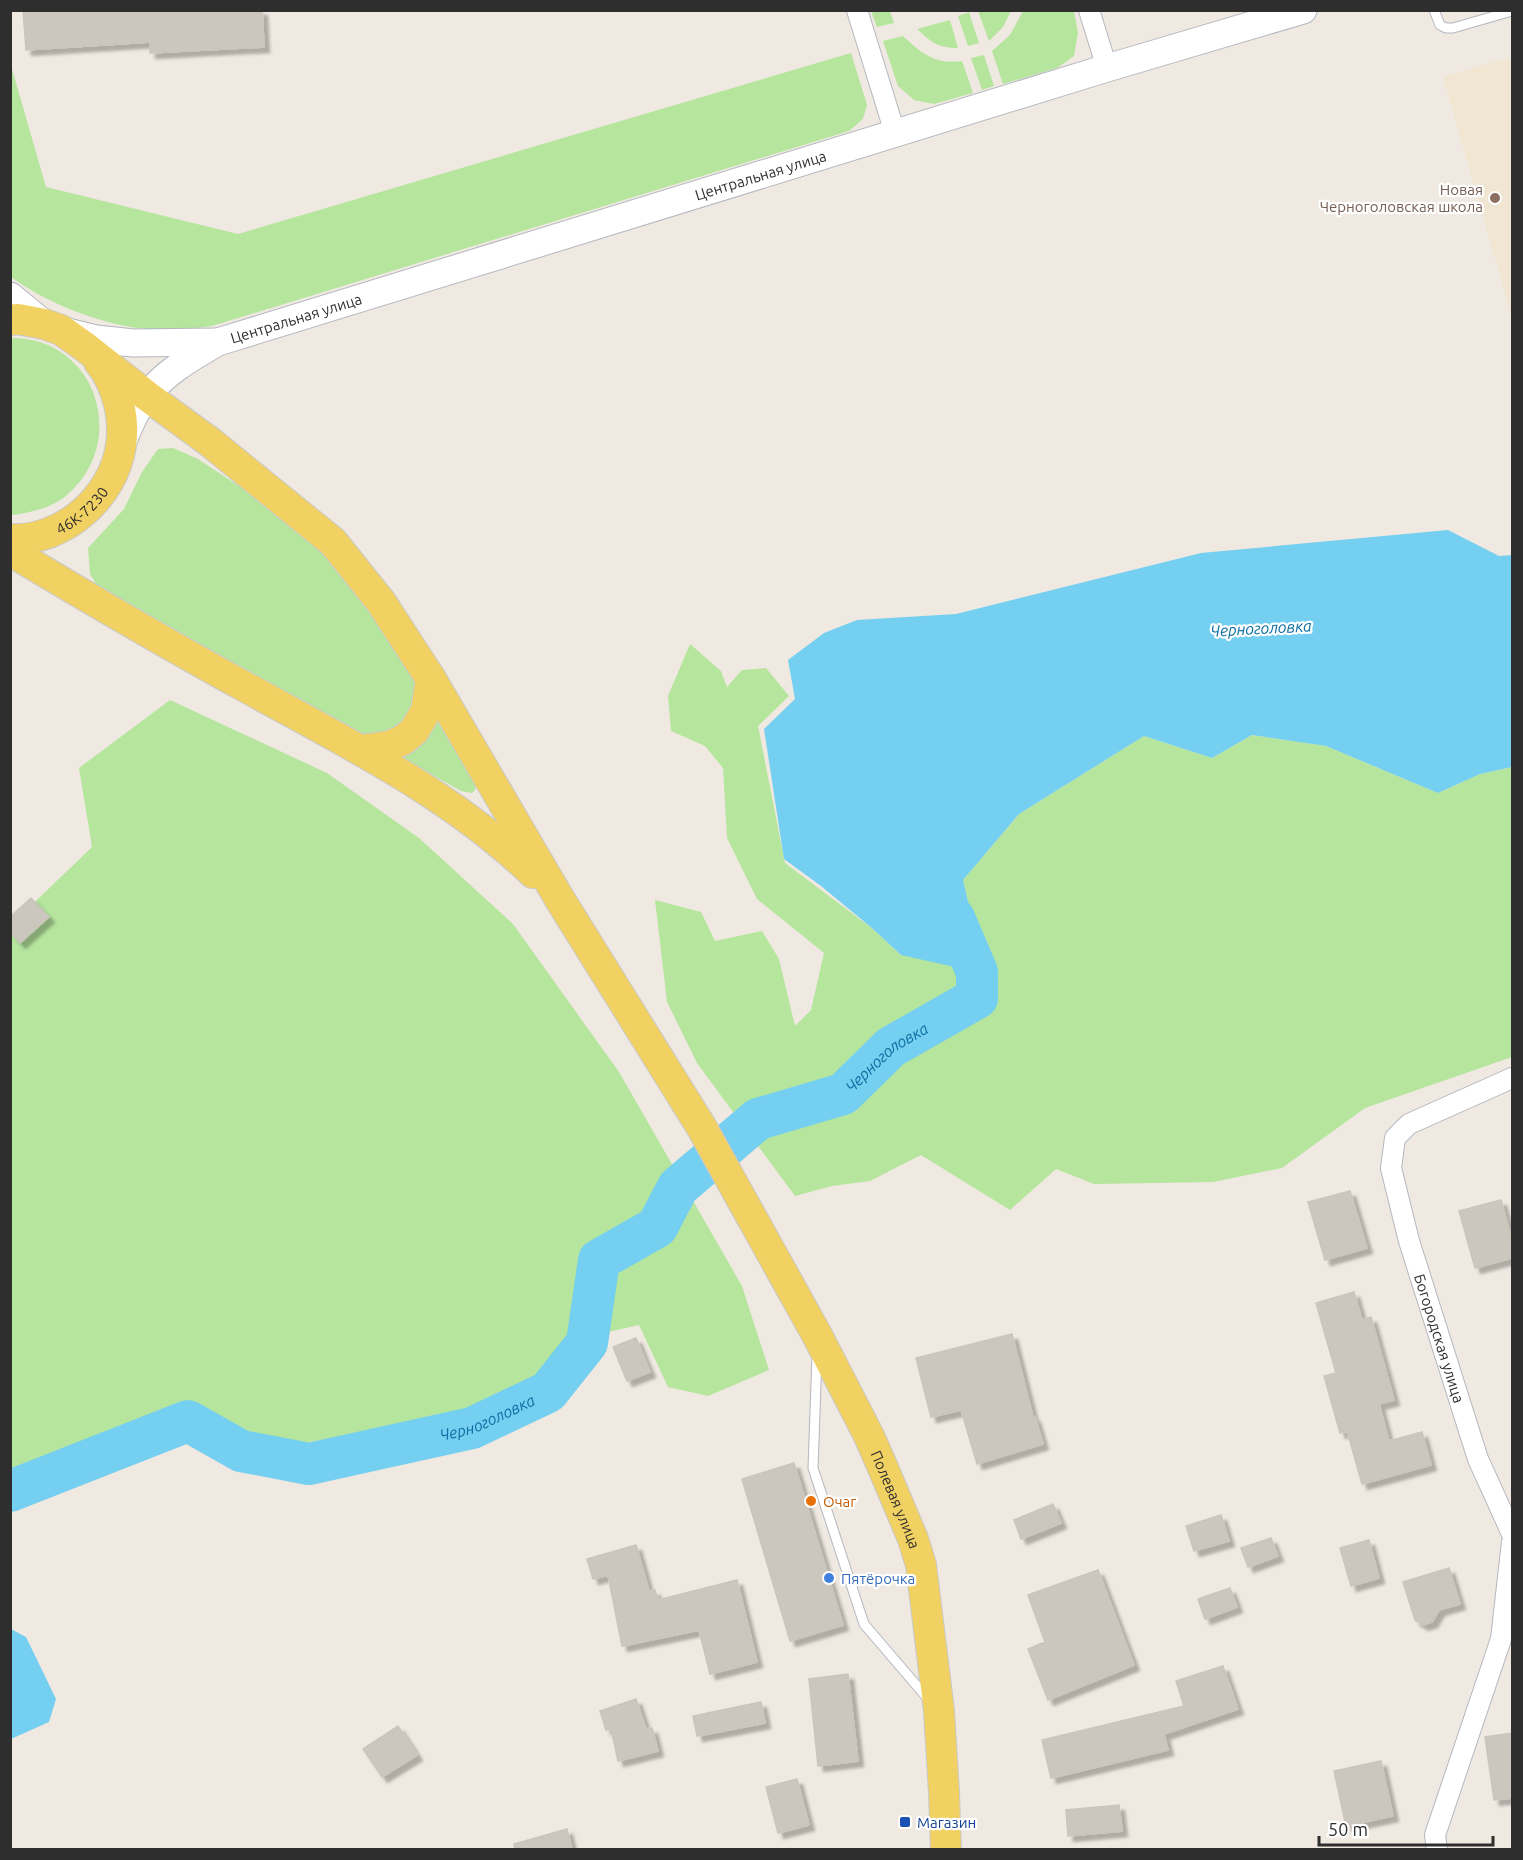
<svg xmlns="http://www.w3.org/2000/svg" width="1523" height="1860" font-family="Ubuntu,sans-serif">
<style>
.education{fill:#f0e6d1}
.green{fill:#b6e59e}
.water{fill:#75cff0}
.lines{fill:none;stroke-linecap:round;stroke-linejoin:round}
.river{stroke:#75cff0;stroke-width:42}
.building{fill:#cbc7bf;stroke:#cbc5ba;stroke-width:1.5;filter:url(#shadow)}
.lane-casing{stroke:#b4b7c1;stroke-width:11}
.street-casing{stroke:#b4b7c1;stroke-width:22}
.secondary-casing{stroke:#b4b7c1;stroke-width:29}
.primary-casing{stroke:#c9c9c9;stroke-width:32}
.lane{stroke:#fff;stroke-width:9}
.street{stroke:#fff;stroke-width:20}
.secondary{stroke:#fff;stroke-width:27}
.primary{stroke:#f2d163;stroke-width:30}
.education-dot{fill:#8d6e63;stroke:#fff;stroke-width:2}
.food-dot{fill:#e8710a;stroke:#fff;stroke-width:2}
.shop-dot{fill:#3f7fe0;stroke:#fff;stroke-width:2}
.transit-dot{fill:#1a4fb4;stroke:#fff;stroke-width:2}
.labels{text-anchor:middle;dominant-baseline:central;stroke-width:4.5;stroke-linejoin:round;paint-order:stroke}
.street-label{font-size:15px;fill:#2e2e2e;stroke:#fff}
.education-label{font-size:15px;fill:#785e54;stroke:#fff;text-anchor:end}
.food-label{font-size:15px;fill:#c56008;stroke:#fff;text-anchor:start}
.shop-label{font-size:15px;fill:#366cbe;stroke:#fff;text-anchor:start}
.transit-label{font-size:15px;fill:#164399;stroke:#fff;text-anchor:start}
.water-label{font-size:16px;font-style:italic;fill:#0d6fa3;stroke:#fff}
</style>
<defs>
<filter id="shadow"><feDropShadow dx="5.5" dy="5.5" stdDeviation="1.5" flood-color="#0004"/></filter>
</defs>
<rect width="100%" height="100%" fill="#efe9e1"/>
<!-- education -->
<path class="education" d="M 1512,57 L 1512,318 L 1443,77 Z"/>
<!-- green -->
<path class="green" d="M 871,11 L 890,11 L 894,23 L 877,27 Z
M 978,11 L 978,10 L 1011,11 L 1003,27 L 989,41 Z
M 1023,11 L 1074,11 L 1078,33 L 1074,56 L 1057,68 L 1003,84 L 992,51 L 1010,35 Z
M 969,12 L 979,43 L 968,46 L 958,16 Z
M 950,20 L 958,48 C 938,48 931,42 917,29 Z
M 903,36 C 921,53 935,65 962,61 L 973,93 L 934,104 L 914,100 L 898,86 L 883,41 Z
M 851,53 L 867,105 L 863,119 L 849,131 L 212,326 C 202,327 191,329 180,330 C 124,334 55,309 11,277 L 10,62 L 46,187 L 238,234 Z
M 984,55 L 994,86 L 982,90 L 971,58 Z
M 11,338 C 95,337 130,439 68,494 C 53,508 32,512 13,515 L 10,515 Z
M 173,448 L 198,459 L 257,498 L 318,547 L 389,635 L 419,689 C 413,719 399,733 368,738 L 101,592 L 90,574 L 88,548 L 124,509 L 142,472 L 158,449 Z
M 690,644 L 721,671 L 727,687 L 742,670 L 766,668 L 789,696 L 758,726 L 785,863 L 873,929 L 901,955 L 995,961 L 974,927 L 963,880 L 1019,814 L 1144,736 L 1212,758 L 1252,735 L 1326,746 L 1438,793 L 1480,774 L 1512,767 L 1512,1057 L 1365,1108 L 1282,1168 L 1213,1182 L 1094,1184 L 1056,1169 L 1010,1210 L 921,1155 L 870,1181 L 832,1186 L 795,1196 L 697,1063 L 667,1002 L 655,900 L 701,912 L 715,941 L 762,931 L 779,959 L 795,1026 L 811,1010 L 824,953 L 757,899 L 727,838 L 723,768 L 705,746 L 671,731 L 668,696 Z
M 170,700 L 327,773 L 419,838 L 513,924 L 619,1072 L 742,1286 L 769,1370 L 708,1396 L 668,1387 L 639,1325 L 608,1332 L 591,1362 L 556,1371 L 470,1412 L 418,1424 L 280,1447 L 180,1403 L 11,1471 L 11,925 L 92,847 L 79,768 Z
M 437,720 L 476,784 L 475,790 L 472,793 L 461,791 L 399,756 Z"/>
<!-- water -->
<path class="water" d="M 1448,530 L 1499,556 L 1512,555 L 1512,767 L 1480,774 L 1438,793 L 1326,746 L 1252,735 L 1212,758 L 1144,736 L 1019,814 L 963,880 L 974,927 L 995,961 L 977,972 L 901,955 L 873,929 L 821,886 L 784,859 L 764,729 L 795,699 L 788,660 L 824,633 L 857,620 L 956,614 L 1201,553 Z
M 11,1629 L 26,1637 L 56,1699 L 49,1722 L 11,1739 Z"/>
<g class="lines">
<!-- river -->
<path class="river" id="s1" d="M 10,1491 L 188,1421 L 241,1451 L 309,1464 L 472,1428 L 548,1392 L 587,1343 L 599,1260 L 657,1227 L 678,1187 L 758,1119 L 843,1094 L 891,1047 L 977,998 L 977,972 L 954,918"/>
</g>
<!-- building -->
<path class="building" d="M 23,10 L 262,10 L 264,47 L 150,53 L 150,42 L 26,50 Z
M 31,898 L 49,917 L 20,943 L 10,932 L 10,917 Z
M 1350,1191 L 1367,1248 L 1325,1260 L 1308,1202 Z
M 1501,1200 L 1512,1241 L 1512,1258 L 1475,1268 L 1459,1211 Z
M 1354,1292 L 1362,1320 L 1371,1317 L 1394,1400 L 1379,1404 L 1389,1441 L 1422,1432 L 1431,1465 L 1362,1484 L 1347,1431 L 1340,1433 L 1324,1376 L 1336,1373 L 1316,1303 Z
M 1012,1334 L 1033,1417 L 1035,1417 L 1043,1444 L 977,1464 L 961,1410 L 931,1417 L 916,1358 Z
M 636,1338 L 650,1372 L 627,1381 L 613,1347 Z
M 794,1463 L 843,1625 L 790,1641 L 742,1479 Z
M 1053,1504 L 1061,1523 L 1021,1539 L 1014,1520 Z
M 1221,1515 L 1229,1541 L 1194,1551 L 1186,1526 Z
M 1271,1538 L 1278,1556 L 1248,1567 L 1241,1548 Z
M 1369,1540 L 1379,1578 L 1351,1586 L 1340,1548 Z
M 636,1545 L 649,1591 L 655,1590 L 658,1600 L 737,1580 L 757,1662 L 710,1674 L 699,1630 L 622,1646 L 608,1575 L 593,1579 L 587,1559 Z
M 1449,1568 L 1460,1604 L 1439,1610 L 1432,1622 L 1423,1625 L 1415,1620 L 1403,1582 Z
M 1098,1570 L 1134,1665 L 1048,1700 L 1028,1649 L 1045,1642 L 1028,1595 Z
M 1230,1588 L 1237,1607 L 1205,1619 L 1198,1599 Z
M 1223,1666 L 1238,1709 L 1164,1734 L 1168,1750 L 1051,1778 L 1042,1740 L 1184,1706 L 1176,1681 Z
M 848,1674 L 858,1761 L 818,1766 L 809,1679 Z
M 636,1699 L 646,1729 L 652,1728 L 658,1751 L 618,1761 L 611,1728 L 606,1730 L 600,1711 Z
M 761,1702 L 765,1723 L 697,1736 L 693,1716 Z
M 398,1726 L 417,1755 L 382,1777 L 363,1749 Z
M 1512,1733 L 1512,1798 L 1494,1800 L 1485,1737 Z
M 1381,1761 L 1393,1816 L 1346,1826 L 1334,1771 Z
M 797,1779 L 809,1825 L 778,1833 L 766,1787 Z
M 1119,1805 L 1122,1831 L 1068,1836 L 1066,1810 Z
M 567,1829 L 572,1850 L 515,1850 L 514,1844 Z"/>
<g class="lines">
<defs>
<path id="lane" d="M 1434,10 L 1440,25 L 1446,28 L 1453,28 L 1512,11
M 817,1356 L 813,1468 L 864,1624 L 929,1700"/>
<g id="street">
<path d="M 857,10 L 895,133"/>
<path d="M 1089,10 L 1107,68"/>
<path id="s2" d="M 1512,1078 L 1409,1124 L 1395,1138 L 1391,1168 L 1409,1241 L 1478,1459 L 1512,1534"/>
<path d="M 1437,1850 L 1435,1835 L 1501,1639 L 1512,1542"/>
</g>
<g id="secondary">
<path d="M 10,296 L 44,324"/>
<path d="M 64,331 L 96,339 L 133,343 L 217,342"/>
<path id="s3" d="M 121,446 C 128,429 135,410 147,396 C 165,372 192,357 218,342 L 1107,68 L 1303,10"/>
</g>
<g id="primary">
<path id="s4" d="M 10,320 L 18,319 L 44,324 L 61,330 L 85,347 L 147,396 L 210,442 L 333,542 L 381,602 L 431,679 L 559,898 L 702,1128 L 817,1335 L 869,1436 L 883,1468 L 913,1539 L 921,1565 L 939,1711 L 944,1793 L 946,1850"/>
<path id="s5" d="M 10,539 C 63,542 114,497 121,445 C 123,432 122,417 119,404 C 115,389 109,374 99,362"/>
<path d="M 10,551 C 90,599 170,646 251,690 C 349,744 452,795 533,873"/>
<path d="M 361,750 L 389,746 L 403,740 L 414,731 L 426,711 L 431,679"/>
</g>
</defs>
<!-- lane casing -->
<use href="#lane" class="lane-casing"/>
<!-- street casing -->
<use href="#street" class="street-casing"/>
<!-- secondary casing -->
<use href="#secondary" class="secondary-casing"/>
<!-- primary casing -->
<use href="#primary" class="primary-casing"/>
<!-- lane -->
<use href="#lane" class="lane"/>
<!-- street -->
<use href="#street" class="street"/>
<!-- secondary -->
<use href="#secondary" class="secondary"/>
<!-- primary -->
<use href="#primary" class="primary"/>
</g>
<!-- markers -->
<circle class="education-dot" cx="1495" cy="198" r="6"/>
<circle class="food-dot" cx="811" cy="1501" r="6"/>
<circle class="shop-dot" cx="829" cy="1578" r="6"/>
<rect class="transit-dot" x="899" y="1816" width="12" height="12" rx="3"/>
<g class="labels">
<!-- street labels -->
<g class="street-label">
<text stroke="none"><textPath href="#s3" startOffset="714">Центральная улица</textPath></text>
<text stroke="none"><textPath href="#s3" startOffset="228">Центральная улица</textPath></text>
<text stroke="none"><textPath href="#s5" startOffset="80">46К-7230</textPath></text>
<text stroke="none"><textPath href="#s2" startOffset="340">Богородская улица</textPath></text>
<text stroke="none"><textPath href="#s4" startOffset="1510">Полевая улица</textPath></text>
</g>
<!-- education labels -->
<g class="education-label">
<text x="1483" y="189">Новая<tspan x="1483" dy="17">Черноголовская школа</tspan></text>
</g>
<!-- food labels -->
<g class="food-label">
<text x="823" y="1501">Очаг</text>
</g>
<!-- shop labels -->
<g class="shop-label">
<text x="841" y="1578">Пятёрочка</text>
</g>
<!-- transit labels -->
<g class="transit-label">
<text x="917" y="1822">Магазин</text>
</g>
<!-- water labels -->
<g class="water-label">
<text transform="translate(1261 628) rotate(-3)">Черноголовка</text>
<text stroke="none"><textPath href="#s1" startOffset="1082">Черноголовка</textPath></text>
<text stroke="none"><textPath href="#s1" startOffset="506">Черноголовка</textPath></text>
</g>
</g>
<!-- border -->
<rect width="1523" height="1860" fill="none" stroke="#2e2e2e" stroke-width="24"/>
<!-- scale -->
<path d="M1319 1836v9h174v-9" fill="none" stroke="#2e2e2e" stroke-width="3"/>
<text x="1328" y="1836" font-size="18" fill="#2e2e2e" stroke="#ffffff" stroke-width="4.5" paint-order="stroke">50 m</text>
</svg>
